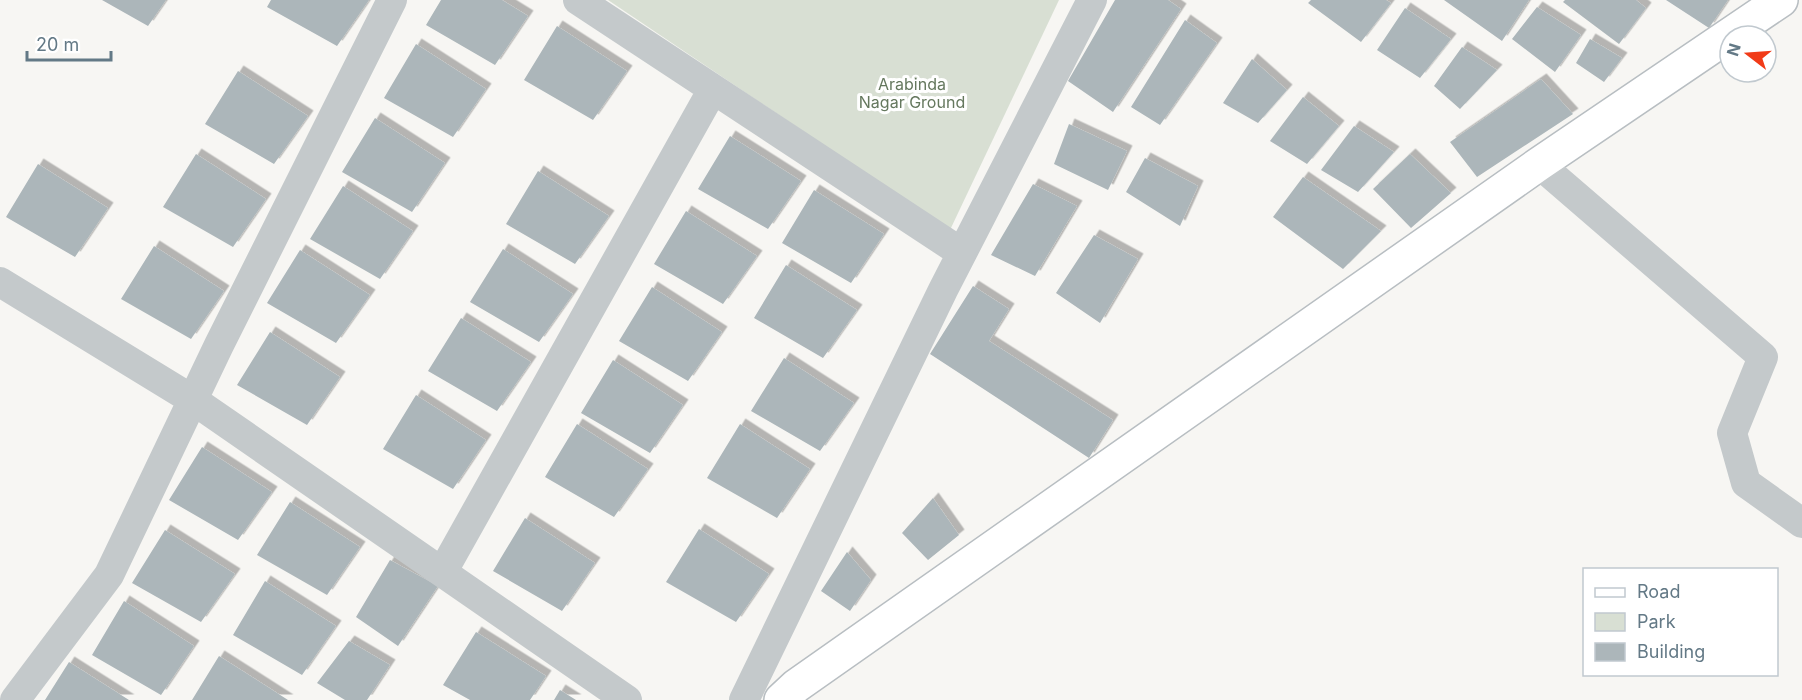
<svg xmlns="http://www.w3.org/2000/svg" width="1802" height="700" font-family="Inter,sans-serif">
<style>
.green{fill:#d8dfd3}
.building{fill:#acb6ba;filter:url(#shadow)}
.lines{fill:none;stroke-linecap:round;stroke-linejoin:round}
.secondary-casing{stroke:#b8bec2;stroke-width:36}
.street{stroke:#c4c9cb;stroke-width:30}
.secondary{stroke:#fff;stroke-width:33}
.labels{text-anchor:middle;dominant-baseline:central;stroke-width:6;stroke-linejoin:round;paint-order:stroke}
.park-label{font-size:16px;fill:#65785e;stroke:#fff}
</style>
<defs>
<filter id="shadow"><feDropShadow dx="5.5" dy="-5.5" stdDeviation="0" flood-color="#0004"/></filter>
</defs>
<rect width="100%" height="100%" fill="#f7f6f3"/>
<!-- green -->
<path class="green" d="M 608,0 L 1059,0 L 950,230 Z"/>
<!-- building -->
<path class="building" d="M 102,0 L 166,0 L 148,26 Z
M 271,0 L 369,0 L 337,46 L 267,7 Z
M 441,0 L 502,0 L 528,16 L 495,65 L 426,25 Z
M 1115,0 L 1168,0 L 1181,9 L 1113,112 L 1068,81 Z
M 1311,0 L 1386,0 L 1391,3 L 1361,42 L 1308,3 Z
M 1444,0 L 1529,0 L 1502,41 Z
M 1565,0 L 1636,0 L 1646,8 L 1619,44 L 1563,2 Z
M 1666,0 L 1728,0 L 1709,28 Z
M 1537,7 L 1581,35 L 1555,72 L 1512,39 Z
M 1405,8 L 1451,39 L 1420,78 L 1377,50 Z
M 1185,20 L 1217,43 L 1160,125 L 1131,107 Z
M 557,26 L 627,71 L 593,120 L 524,80 Z
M 1590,39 L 1622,58 L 1604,82 L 1576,63 Z
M 416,44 L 486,89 L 453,137 L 384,98 Z
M 1462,47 L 1497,70 L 1460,109 L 1434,86 Z
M 1252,59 L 1287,90 L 1258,123 L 1223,103 Z
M 238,71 L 308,116 L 274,164 L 205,124 Z
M 1541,79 L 1573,114 L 1477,177 L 1450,142 Z
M 1303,97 L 1339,126 L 1307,164 L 1270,141 Z
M 375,118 L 445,163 L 412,212 L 342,172 Z
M 1069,124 L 1127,151 L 1108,190 L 1054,164 Z
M 1354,126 L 1394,152 L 1358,192 L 1321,170 Z
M 730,136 L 801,181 L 768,229 L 698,189 Z
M 196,154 L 266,199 L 233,247 L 163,207 Z
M 1410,154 L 1451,193 L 1411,228 L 1373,189 Z
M 1145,158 L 1198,186 L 1180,226 L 1126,192 Z
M 38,164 L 108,208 L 75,257 L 6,217 Z
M 538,171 L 609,216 L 575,264 L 506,224 Z
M 1303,177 L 1381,231 L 1343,269 L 1273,217 Z
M 1033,184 L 1077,206 L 1035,276 L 991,255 Z
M 343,186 L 413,231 L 380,279 L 310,239 Z
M 814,190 L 884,234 L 851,283 L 782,243 Z
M 686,211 L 757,256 L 723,304 L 654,264 Z
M 1094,235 L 1138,259 L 1100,323 L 1056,293 Z
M 154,246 L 224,291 L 191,339 L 121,299 Z
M 503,249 L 573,294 L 539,342 L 470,302 Z
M 300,250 L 370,295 L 336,343 L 267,303 Z
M 786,265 L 857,310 L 823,358 L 754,318 Z
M 973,286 L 1009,309 L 989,341 L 1113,420 L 1089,458 L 930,354 Z
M 652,287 L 722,332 L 688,381 L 619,341 Z
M 461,318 L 531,362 L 497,411 L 428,371 Z
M 270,332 L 340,377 L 307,425 L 237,385 Z
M 784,358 L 854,403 L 820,451 L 751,411 Z
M 613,360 L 683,405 L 650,453 L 581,413 Z
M 416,395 L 486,440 L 453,489 L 383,449 Z
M 577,424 L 648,469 L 614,517 L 545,477 Z
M 740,424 L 810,469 L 777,518 L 707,478 Z
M 202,447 L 272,492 L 238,540 L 169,500 Z
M 933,498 L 959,535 L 928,560 L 902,533 Z
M 290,502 L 360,547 L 327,595 L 257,555 Z
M 525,518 L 595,563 L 562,611 L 493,571 Z
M 699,529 L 769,574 L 736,622 L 666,582 Z
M 165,530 L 235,574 L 201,622 L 132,583 Z
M 847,552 L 871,580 L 850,611 L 821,591 Z
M 390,560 L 438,586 L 398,646 L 356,617 Z
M 265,581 L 336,626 L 302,675 L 233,635 Z
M 124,601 L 194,646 L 161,695 L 92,655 Z
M 476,632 L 546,676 L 530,700 L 470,700 L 443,685 Z
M 349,641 L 390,665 L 367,700 L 345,700 L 317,683 Z
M 219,656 L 288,700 L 192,700 Z
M 69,662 L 129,700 L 45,700 Z
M 560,690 L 576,700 L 554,700 Z"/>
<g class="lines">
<defs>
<path id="secondary" d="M 781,700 L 796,686 L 1539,164 L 1781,0"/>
</defs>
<!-- secondary casing -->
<use href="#secondary" class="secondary-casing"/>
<!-- street -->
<path class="street" d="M 578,0 L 962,253
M 1539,164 L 1763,357 L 1732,433 L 1746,483 L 1802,523
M 0,282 L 193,400 L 627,700
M 443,571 L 713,89
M 15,700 L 109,575 L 219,345 L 392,0
M 744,700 L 943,290 L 1092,0"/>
<!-- secondary -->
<use href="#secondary" class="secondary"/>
</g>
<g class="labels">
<!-- park labels -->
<g class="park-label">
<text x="912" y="84">Arabinda<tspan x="912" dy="18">Nagar Ground</tspan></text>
</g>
</g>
<!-- legend -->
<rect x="1583" y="568" width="195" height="108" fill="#ffffff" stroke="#c1c9cf" stroke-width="1.5"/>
<rect x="1595" y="588" width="30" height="9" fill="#ffffff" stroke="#c1c9cf" stroke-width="1.5"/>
<text x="1637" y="598" font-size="18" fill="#637986">Road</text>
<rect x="1595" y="613" width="30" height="18" fill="#d8dfd3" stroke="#c1c9cf" stroke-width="1.5"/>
<text x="1637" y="628" font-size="18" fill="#637986">Park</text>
<rect x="1595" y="643" width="30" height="18" fill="#acb6ba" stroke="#c1c9cf" stroke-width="1.5"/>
<text x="1637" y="658" font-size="18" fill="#637986">Building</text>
<!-- north arrow -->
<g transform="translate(1748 54) rotate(287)"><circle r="28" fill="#ffffff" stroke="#c1c9cf" stroke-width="1.5"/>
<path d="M0-4.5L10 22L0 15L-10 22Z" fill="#f13b18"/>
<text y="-9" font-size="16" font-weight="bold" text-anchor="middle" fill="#637986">N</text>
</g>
<!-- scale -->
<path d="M27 51v9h84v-9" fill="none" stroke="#637986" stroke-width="3"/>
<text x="36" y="51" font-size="18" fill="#637986" stroke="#ffffff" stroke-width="4.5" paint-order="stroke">20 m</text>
</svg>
